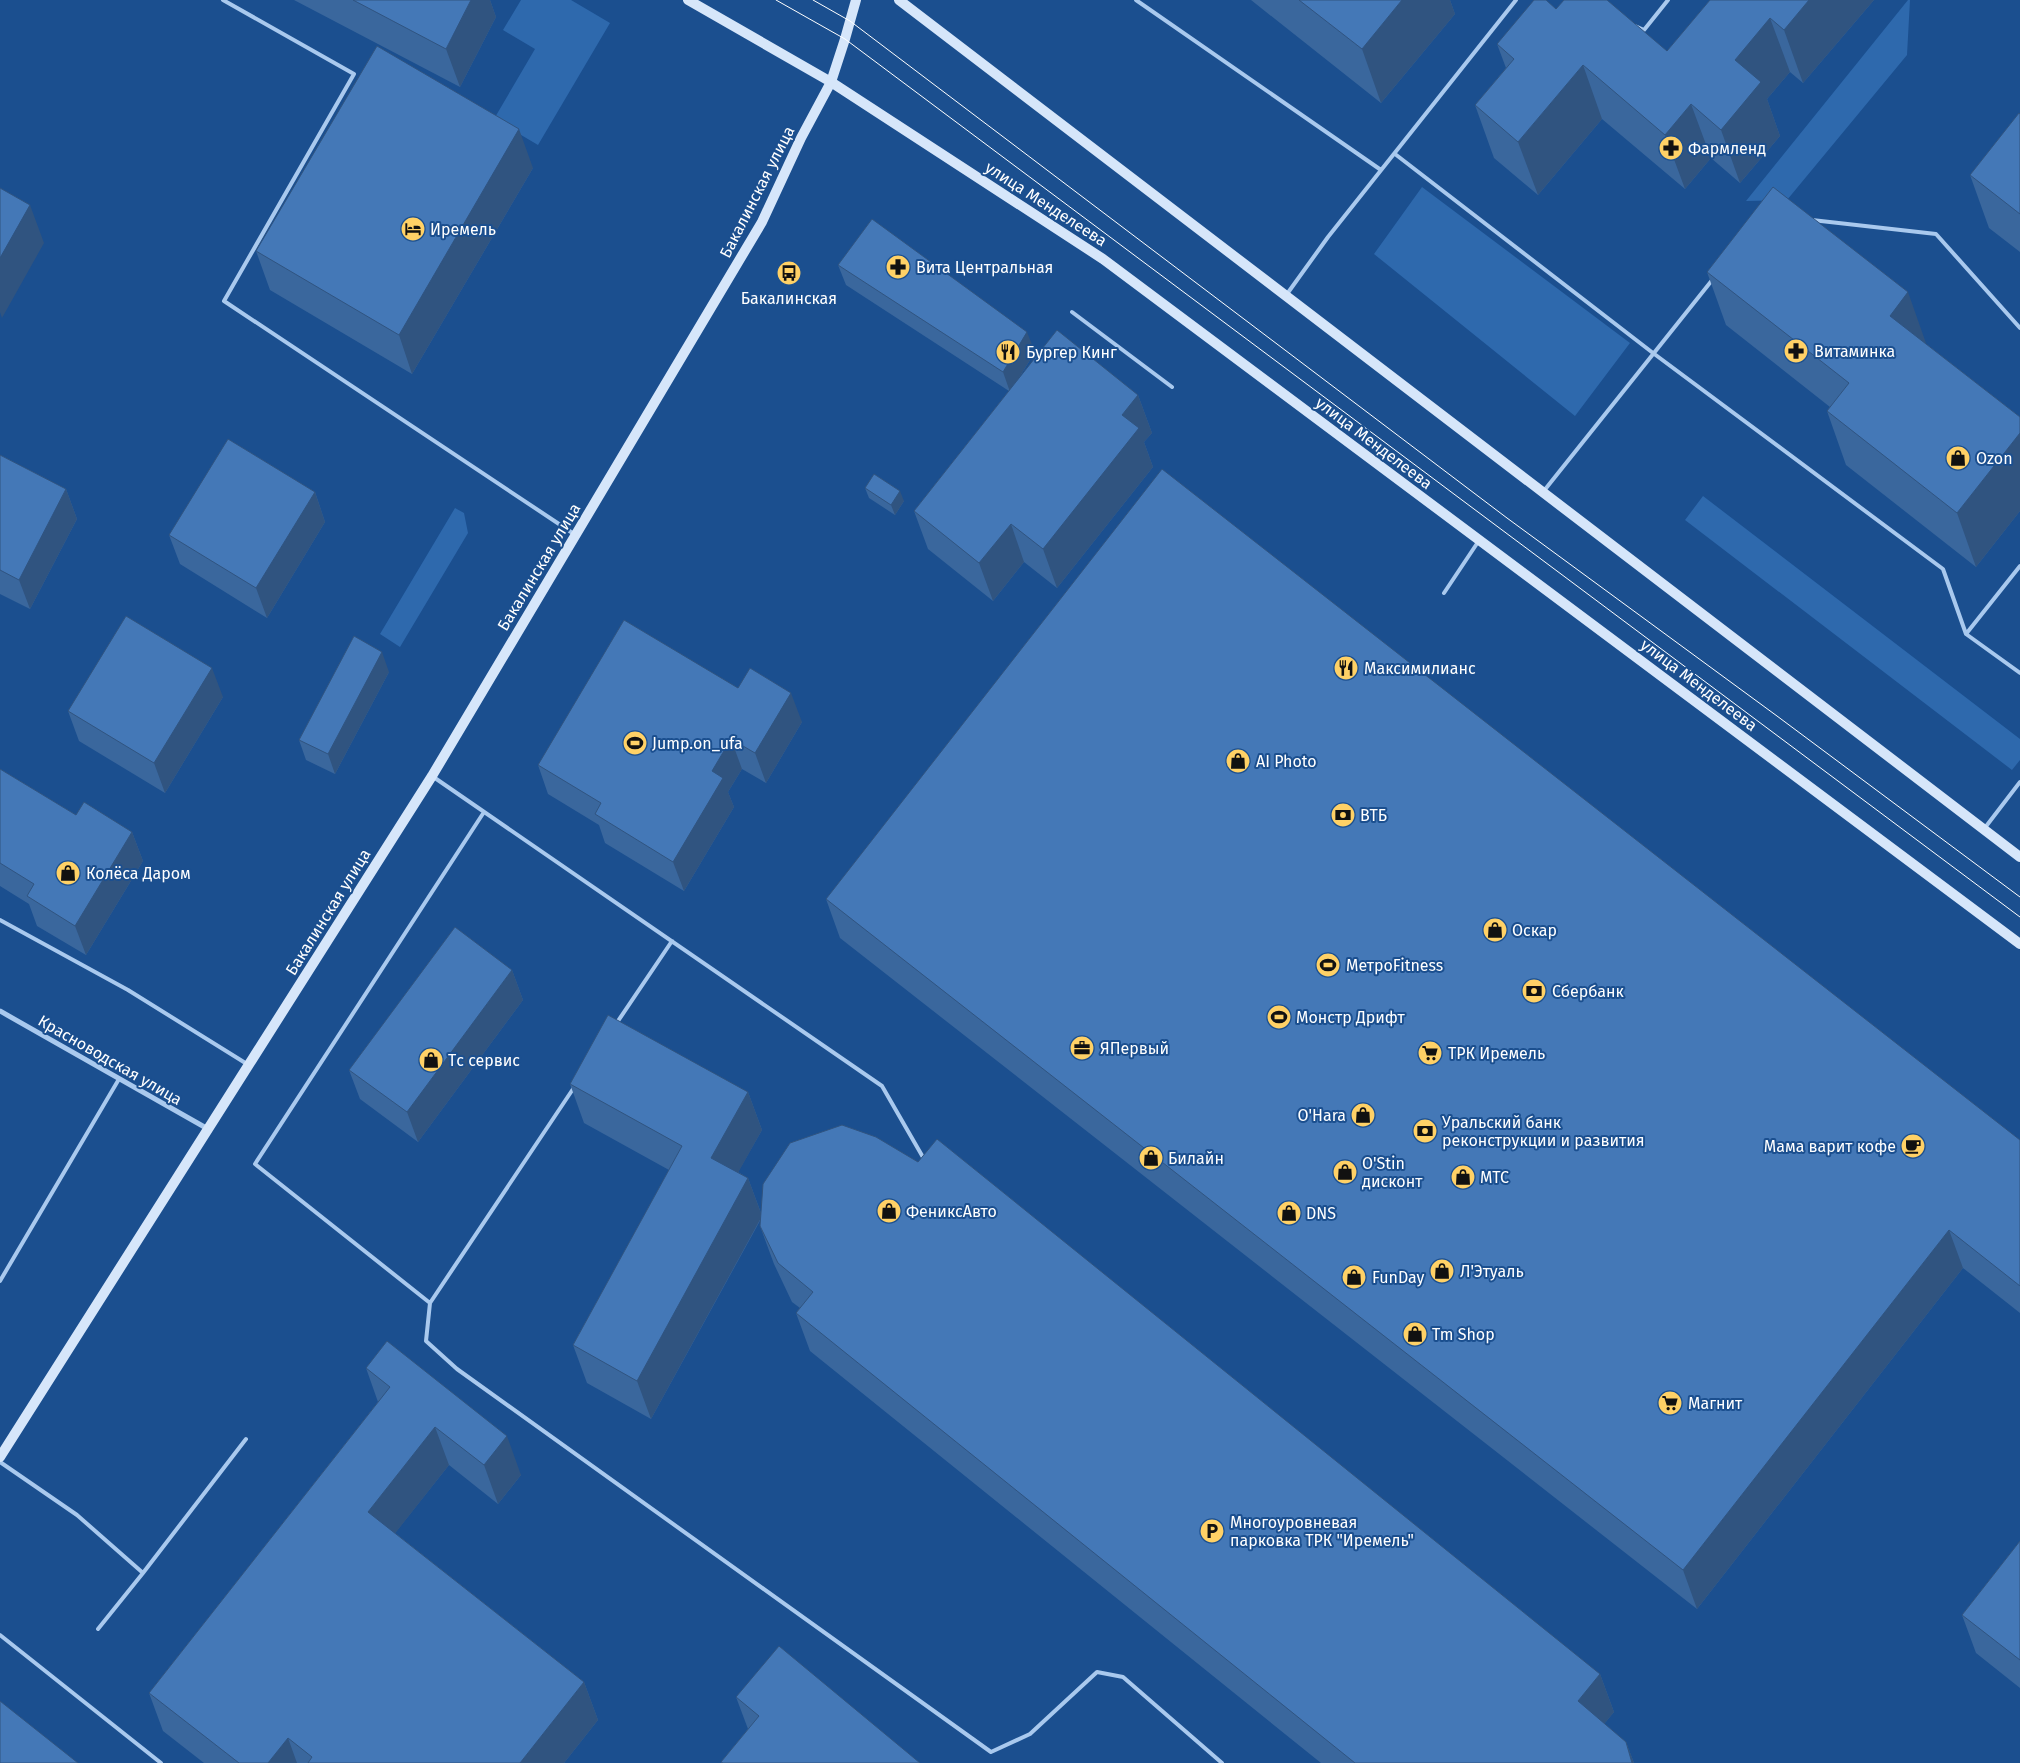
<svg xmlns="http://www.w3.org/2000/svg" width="2020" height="1763" font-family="'Fira Sans',sans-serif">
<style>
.green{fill:#2e69ad}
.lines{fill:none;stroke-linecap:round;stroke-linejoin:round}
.lane{stroke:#a9c9ee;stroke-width:4}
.street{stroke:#a9c9ee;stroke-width:5}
.secondary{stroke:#d6e6fa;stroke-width:10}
.tram{stroke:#fff;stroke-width:1}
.wall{fill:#3a679d}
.shaded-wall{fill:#305480}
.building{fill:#4478b7;stroke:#305480}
.labels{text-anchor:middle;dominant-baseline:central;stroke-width:4;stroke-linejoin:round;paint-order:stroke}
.poi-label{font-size:16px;fill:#fff;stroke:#1b4f8f;text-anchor:start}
.street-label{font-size:16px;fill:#fff;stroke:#1b4f8f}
</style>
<rect width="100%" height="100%" fill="#1b4f8f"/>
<!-- green -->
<path class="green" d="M 521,0 L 571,0 L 610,23 L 538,145 L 494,119 L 535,49 L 503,30 Z
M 1908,0 L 1910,0 L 1907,55 L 1787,200 L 1746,201 Z
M 1422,187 L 1630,343 L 1575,416 L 1374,254 Z
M 1703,496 L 2020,739 L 2020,760 L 2012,770 L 1685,520 Z
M 455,508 L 464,513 L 468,533 L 400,647 L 380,634 Z"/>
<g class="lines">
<!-- lane -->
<path class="lane" d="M 223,0 L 354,74 L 224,301 L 574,534
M 1136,0 L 1381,170
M 1635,26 L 1644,30 L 1668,0
M 1395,154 L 1653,353 L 1943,569 L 1966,634 L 2020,673
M 1812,220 L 1936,234 L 2020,328
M 1287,294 L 1328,237 L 1516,0
M 1072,312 L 1172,387
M 1543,492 L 1713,279
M 1444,593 L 1478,542
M 1966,634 L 2020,566
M 432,776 L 882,1086 L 924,1159
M 1984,829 L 2020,782
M 0,920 L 128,990 L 247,1064
M 616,1024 L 672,941
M 575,1086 L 430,1303 L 426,1341 L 457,1369 L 991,1752 L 1030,1734 L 1097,1672 L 1123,1677 L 1222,1763
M 0,1281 L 119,1079
M 430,1303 L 255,1164 L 484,812
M 0,1462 L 77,1515 L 143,1573 L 246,1439
M 98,1629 L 143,1573
M 0,1635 L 161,1763"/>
<!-- street -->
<path class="street" d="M 0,1011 L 208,1129"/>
<!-- secondary -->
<path class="secondary" d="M 688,0 L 831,82 L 1103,259 L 2020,944
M 899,0 L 2020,857
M 0,1457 L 432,776 L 762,222 L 801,138 L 831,82 L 845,39 L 856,0"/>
<!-- tram -->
<path class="tram" d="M 776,0 L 845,39 L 2020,917
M 813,0 L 850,21 L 1507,518 L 1777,716 L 2020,897"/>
</g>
<!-- wall -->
<path class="wall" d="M 294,0 L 490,0 L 496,17 L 460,87 Z
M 1251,0 L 1450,0 L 1455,14 L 1381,103 Z
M 1710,0 L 1874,0 L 1803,83 L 1790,72 L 1767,99 L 1780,136 L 1740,183 L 1711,158 L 1685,189 L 1602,119 L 1538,195 L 1494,158 L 1475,105 L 1506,68 L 1497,44 L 1556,9 L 1667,51 Z
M 2020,114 L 2020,252 L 1989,228 L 1970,175 Z
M 533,168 L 412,374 L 270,290 L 256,251 Z
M 838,265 L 1035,352 L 1017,381 L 1138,395 L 1152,433 L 1144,442 L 1153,467 L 1057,588 L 1024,562 L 993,601 L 928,549 L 914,511 L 1009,391 L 846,285 Z
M 1707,272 L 1926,344 L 2020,417 L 2020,511 L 1976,567 L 1846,465 L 1827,411 L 1830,407 L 1726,325 Z
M 0,455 L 66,489 L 77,519 L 30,609 L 0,594 Z
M 865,488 L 904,501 L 895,515 L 869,498 Z
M 315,492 L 325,522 L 267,618 L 180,564 L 169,535 Z
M 389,672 L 335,774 L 306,760 L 299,740 Z
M 738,688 L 802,722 L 766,783 L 742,769 L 728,792 L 734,807 L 684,891 L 605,843 L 599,825 L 548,794 L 538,765 Z
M 223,697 L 165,793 L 79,741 L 68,711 Z
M 0,769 L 76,815 L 132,832 L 143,861 L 86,955 L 37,926 L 29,904 L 0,886 Z
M 826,899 L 2020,1140 L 2020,1313 L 1963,1268 L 1697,1609 L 840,938 Z
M 512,970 L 523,1000 L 418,1142 L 360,1099 L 349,1070 Z
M 570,1084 L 748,1092 L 762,1130 L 738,1172 L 748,1178 L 761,1213 L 1600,1674 L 1614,1712 L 1604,1724 L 1626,1742 L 1634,1763 L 1321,1763 L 810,1351 L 796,1313 L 800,1308 L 792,1302 L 774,1264 L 760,1226 L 761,1219 L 651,1419 L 587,1383 L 573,1345 L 669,1170 L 584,1123 Z
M 366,1368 L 521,1475 L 498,1504 L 449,1465 L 395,1533 L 584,1682 L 598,1720 L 564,1763 L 204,1763 L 163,1731 L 149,1693 L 378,1402 Z
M 2020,1541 L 2020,1688 L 1976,1653 L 1962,1615 Z
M 736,1697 L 920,1763 L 722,1763 L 721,1762 L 748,1729 Z"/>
<!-- shaded-wall -->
<path class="shaded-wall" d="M 471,0 L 490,0 L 496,17 L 460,87 L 446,49 Z
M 1402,0 L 1450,0 L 1455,14 L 1381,103 L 1362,49 Z
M 1809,0 L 1874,0 L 1803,83 L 1784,30 Z
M 1770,18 L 1790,72 L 1767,99 L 1780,136 L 1740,183 L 1721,130 L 1735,60 Z
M 1583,65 L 1602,119 L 1538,195 L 1518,142 Z
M 1691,104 L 1711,158 L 1685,189 L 1665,135 Z
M 519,129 L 533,168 L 412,374 L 399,335 Z
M 30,205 L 44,243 L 2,318 L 0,312 L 0,258 Z
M 1908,292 L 1927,346 L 1890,316 Z
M 1027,332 L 1035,352 L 1010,392 L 1003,372 Z
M 1138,395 L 1152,433 L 1144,442 L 1153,467 L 1057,588 L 1043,549 L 1122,415 Z
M 2020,433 L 2020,511 L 1976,567 L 1957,513 Z
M 66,489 L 77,519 L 30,609 L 19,580 Z
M 900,491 L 904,501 L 895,515 L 891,505 Z
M 315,492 L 325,522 L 267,618 L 256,588 Z
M 1011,524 L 1024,562 L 993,601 L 979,563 Z
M 382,652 L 389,672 L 335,774 L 328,754 Z
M 212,668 L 223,697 L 165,793 L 154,763 Z
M 791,693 L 802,722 L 766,783 L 755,753 Z
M 731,739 L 742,769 L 728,792 L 734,807 L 684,891 L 673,862 L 712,771 Z
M 132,832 L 143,861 L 86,955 L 75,926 Z
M 512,970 L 523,1000 L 418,1142 L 407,1112 Z
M 748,1092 L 762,1130 L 725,1196 L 711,1158 Z
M 748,1178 L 762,1216 L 651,1419 L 637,1381 Z
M 1949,1230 L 1963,1268 L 1697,1609 L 1683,1570 Z
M 435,1427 L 449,1465 L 382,1550 L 368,1512 Z
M 507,1436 L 521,1475 L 498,1504 L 484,1465 Z
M 1600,1674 L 1614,1712 L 1592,1739 L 1578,1701 Z
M 584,1682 L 598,1720 L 564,1763 L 520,1763 Z
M 288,1738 L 297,1763 L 268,1763 Z
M 1626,1742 L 1634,1763 L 1632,1763 Z"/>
<!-- building -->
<path class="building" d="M 353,0 L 471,0 L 446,49 Z
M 1299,0 L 1402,0 L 1362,49 Z
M 1534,0 L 1546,0 L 1556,9 L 1564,0 L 1607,0 L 1667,51 L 1710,0 L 1809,0 L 1784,30 L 1770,18 L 1735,60 L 1761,82 L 1721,130 L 1691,104 L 1665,135 L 1583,65 L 1518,142 L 1475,105 L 1514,59 L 1497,44 Z
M 377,46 L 519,129 L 399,335 L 256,251 Z
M 2019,113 L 2020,114 L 2020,214 L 1970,175 Z
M 1773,187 L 1908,292 L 1890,316 L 2020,417 L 2020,433 L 1957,513 L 1827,411 L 1849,383 L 1707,272 Z
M 0,188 L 30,205 L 0,258 Z
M 872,219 L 1027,332 L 1003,372 L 838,265 Z
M 1057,330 L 1138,395 L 1122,415 L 1139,428 L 1043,549 L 1011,524 L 979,563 L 914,511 Z
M 228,439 L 315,492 L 256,588 L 169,535 Z
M 0,455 L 66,489 L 19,580 L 0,570 Z
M 1162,469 L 2020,1140 L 2020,1286 L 1949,1230 L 1683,1570 L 826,899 Z
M 874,474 L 900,491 L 891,505 L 865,488 Z
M 126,616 L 212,668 L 154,763 L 68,711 Z
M 624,620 L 738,688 L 750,668 L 791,693 L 755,753 L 731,739 L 712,771 L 723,778 L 673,862 L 595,814 L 601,803 L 538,765 Z
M 354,636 L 382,652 L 328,754 L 299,740 Z
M 0,769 L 76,815 L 84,802 L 132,832 L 75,926 L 27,896 L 34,884 L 0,863 Z
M 455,927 L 512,970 L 407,1112 L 349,1070 Z
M 608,1015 L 748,1092 L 711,1158 L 748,1178 L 637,1381 L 573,1345 L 682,1146 L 570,1084 Z
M 842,1125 L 876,1137 L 918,1162 L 937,1139 L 1600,1674 L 1578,1701 L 1626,1742 L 1632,1763 L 1355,1763 L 796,1313 L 813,1292 L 778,1263 L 760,1226 L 763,1184 L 790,1143 Z
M 387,1341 L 507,1436 L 484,1465 L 435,1427 L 368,1512 L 584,1682 L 520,1763 L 308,1763 L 312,1757 L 288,1738 L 268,1763 L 239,1763 L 149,1693 L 390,1387 L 366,1368 Z
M 2020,1541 L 2020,1660 L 1962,1615 Z
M 779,1646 L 920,1763 L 723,1763 L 721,1762 L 759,1716 L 736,1697 Z
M 0,1701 L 78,1763 L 0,1763 Z"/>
<!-- icons -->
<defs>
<symbol id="pharmacy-disc" viewBox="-11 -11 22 22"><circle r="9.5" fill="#ffd166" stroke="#1b4f8f"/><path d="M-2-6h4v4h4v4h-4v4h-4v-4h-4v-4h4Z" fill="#111"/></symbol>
<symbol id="hotel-disc" viewBox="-11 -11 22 22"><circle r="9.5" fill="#ffd166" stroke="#1b4f8f"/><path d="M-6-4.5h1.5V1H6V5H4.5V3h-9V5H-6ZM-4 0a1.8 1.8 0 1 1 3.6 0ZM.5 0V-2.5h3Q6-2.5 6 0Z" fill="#111"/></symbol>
<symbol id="bus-disc" viewBox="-11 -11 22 22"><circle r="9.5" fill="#ffd166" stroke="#1b4f8f"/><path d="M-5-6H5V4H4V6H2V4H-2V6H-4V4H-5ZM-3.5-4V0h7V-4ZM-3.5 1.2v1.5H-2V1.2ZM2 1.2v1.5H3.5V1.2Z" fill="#111"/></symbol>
<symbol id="restaurant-disc" viewBox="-11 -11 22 22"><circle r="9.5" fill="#ffd166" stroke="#1b4f8f"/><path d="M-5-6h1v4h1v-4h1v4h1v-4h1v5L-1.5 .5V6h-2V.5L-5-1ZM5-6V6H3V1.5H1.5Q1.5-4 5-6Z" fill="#111"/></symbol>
<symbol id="shop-disc" viewBox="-11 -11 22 22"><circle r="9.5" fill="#ffd166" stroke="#1b4f8f"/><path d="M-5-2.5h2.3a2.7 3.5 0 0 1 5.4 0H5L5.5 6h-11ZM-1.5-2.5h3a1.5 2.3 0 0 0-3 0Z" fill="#111"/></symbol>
<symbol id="stadium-disc" viewBox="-11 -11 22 22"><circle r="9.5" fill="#ffd166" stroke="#1b4f8f"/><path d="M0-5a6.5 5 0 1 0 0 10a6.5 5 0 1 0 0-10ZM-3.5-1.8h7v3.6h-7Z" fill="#111"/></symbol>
<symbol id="bank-disc" viewBox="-11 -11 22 22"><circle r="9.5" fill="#ffd166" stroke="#1b4f8f"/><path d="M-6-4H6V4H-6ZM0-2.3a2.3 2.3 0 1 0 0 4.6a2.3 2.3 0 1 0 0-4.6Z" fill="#111"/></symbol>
<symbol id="office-disc" viewBox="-11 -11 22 22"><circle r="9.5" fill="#ffd166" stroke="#1b4f8f"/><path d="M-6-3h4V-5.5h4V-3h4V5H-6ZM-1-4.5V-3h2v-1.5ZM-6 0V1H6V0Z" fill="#111"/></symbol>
<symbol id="supermarket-disc" viewBox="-11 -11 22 22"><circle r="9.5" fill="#ffd166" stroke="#1b4f8f"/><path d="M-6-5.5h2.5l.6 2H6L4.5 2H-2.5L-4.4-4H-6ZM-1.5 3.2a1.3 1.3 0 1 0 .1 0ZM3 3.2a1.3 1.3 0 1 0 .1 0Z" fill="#111"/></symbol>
<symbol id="cafe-disc" viewBox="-11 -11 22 22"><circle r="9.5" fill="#ffd166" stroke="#1b4f8f"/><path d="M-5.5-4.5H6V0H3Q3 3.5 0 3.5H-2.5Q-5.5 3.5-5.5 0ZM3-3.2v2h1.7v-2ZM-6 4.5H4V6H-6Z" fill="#111"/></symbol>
<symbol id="parking-disc" viewBox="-11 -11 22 22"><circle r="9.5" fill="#ffd166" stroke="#1b4f8f"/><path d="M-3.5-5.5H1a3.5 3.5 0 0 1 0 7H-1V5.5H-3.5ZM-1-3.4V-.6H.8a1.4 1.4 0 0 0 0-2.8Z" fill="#111"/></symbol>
</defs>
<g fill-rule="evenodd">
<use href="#pharmacy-disc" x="1657" y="134" width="28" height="28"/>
<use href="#hotel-disc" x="399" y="215" width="28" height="28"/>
<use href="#pharmacy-disc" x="884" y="253" width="28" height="28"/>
<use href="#bus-disc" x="775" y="259" width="28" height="28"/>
<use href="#pharmacy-disc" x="1782" y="337" width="28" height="28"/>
<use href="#restaurant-disc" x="994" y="338" width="28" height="28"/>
<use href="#shop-disc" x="1944" y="444" width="28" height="28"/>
<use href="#restaurant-disc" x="1332" y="654" width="28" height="28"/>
<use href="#stadium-disc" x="621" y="729" width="28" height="28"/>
<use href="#shop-disc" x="1224" y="747" width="28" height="28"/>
<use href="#bank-disc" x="1329" y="801" width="28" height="28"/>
<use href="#shop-disc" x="54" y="859" width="28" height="28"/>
<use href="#shop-disc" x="1481" y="916" width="28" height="28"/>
<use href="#stadium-disc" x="1314" y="951" width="28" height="28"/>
<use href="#bank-disc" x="1520" y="977" width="28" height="28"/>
<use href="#stadium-disc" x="1265" y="1003" width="28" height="28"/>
<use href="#office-disc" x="1068" y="1034" width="28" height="28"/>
<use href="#supermarket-disc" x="1416" y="1039" width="28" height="28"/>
<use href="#shop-disc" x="417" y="1046" width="28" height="28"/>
<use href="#shop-disc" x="1349" y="1101" width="28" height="28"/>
<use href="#bank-disc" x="1411" y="1117" width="28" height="28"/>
<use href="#cafe-disc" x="1899" y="1132" width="28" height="28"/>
<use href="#shop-disc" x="1137" y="1144" width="28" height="28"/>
<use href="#shop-disc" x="1331" y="1158" width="28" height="28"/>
<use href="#shop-disc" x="1449" y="1163" width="28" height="28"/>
<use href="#shop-disc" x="875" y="1197" width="28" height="28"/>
<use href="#shop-disc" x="1275" y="1199" width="28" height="28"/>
<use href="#shop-disc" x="1428" y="1257" width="28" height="28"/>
<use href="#shop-disc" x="1340" y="1263" width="28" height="28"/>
<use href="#shop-disc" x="1401" y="1320" width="28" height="28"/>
<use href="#supermarket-disc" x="1656" y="1389" width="28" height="28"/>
<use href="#parking-disc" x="1198" y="1517" width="28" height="28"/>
</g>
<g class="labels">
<!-- poi labels -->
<g class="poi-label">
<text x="1688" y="148">Фармленд</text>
<text x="430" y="229">Иремель</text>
<text x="916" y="267">Вита Центральная</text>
<text x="789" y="298" text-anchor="middle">Бакалинская</text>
<text x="1814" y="351">Витаминка</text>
<text x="1026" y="352">Бургер Кинг</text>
<text x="1976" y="458">Ozon</text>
<text x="1364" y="668">Максимилианс</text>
<text x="652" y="743">Jump.on_ufa</text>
<text x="1256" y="761">AI Photo</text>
<text x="1360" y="815">ВТБ</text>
<text x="86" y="873">Колёса Даром</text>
<text x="1512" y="930">Оскар</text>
<text x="1346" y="965">МетроFitness</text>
<text x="1552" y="991">Сбербанк</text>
<text x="1296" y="1017">Монстр Дрифт</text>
<text x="1100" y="1048">ЯПервый</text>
<text x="1448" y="1053">ТРК Иремель</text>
<text x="448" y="1060">Тc сервис</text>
<text x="1346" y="1115" text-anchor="end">O'Hara</text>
<text x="1442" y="1122">Уральский банк<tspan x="1442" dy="18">реконструкции и развития</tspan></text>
<text x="1896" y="1146" text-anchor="end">Мама варит кофе</text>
<text x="1168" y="1158">Билайн</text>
<text x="1362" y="1163">O'Stin<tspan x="1362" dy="18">дисконт</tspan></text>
<text x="1480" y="1177">МТС</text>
<text x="906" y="1211">ФениксАвто</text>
<text x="1306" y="1213">DNS</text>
<text x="1460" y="1271">Л'Этуаль</text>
<text x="1372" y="1277">FunDay</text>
<text x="1432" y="1334">Tm Shop</text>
<text x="1688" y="1403">Магнит</text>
<text x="1230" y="1522">Многоуровневая<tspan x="1230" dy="18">парковка ТРК "Иремель"</tspan></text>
</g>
<!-- street labels -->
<g class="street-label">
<text transform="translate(757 192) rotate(-63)">Бакалинская улица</text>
<text transform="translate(1046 204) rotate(33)">улица Менделеева</text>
<text transform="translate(1374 443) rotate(37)">улица Менделеева</text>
<text transform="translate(539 567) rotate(-59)">Бакалинская улица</text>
<text transform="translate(1699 685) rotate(37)">улица Менделеева</text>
<text transform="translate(328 912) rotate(-58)">Бакалинская улица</text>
<text transform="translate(110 1060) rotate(30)">Красноводская улица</text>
</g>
</g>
</svg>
